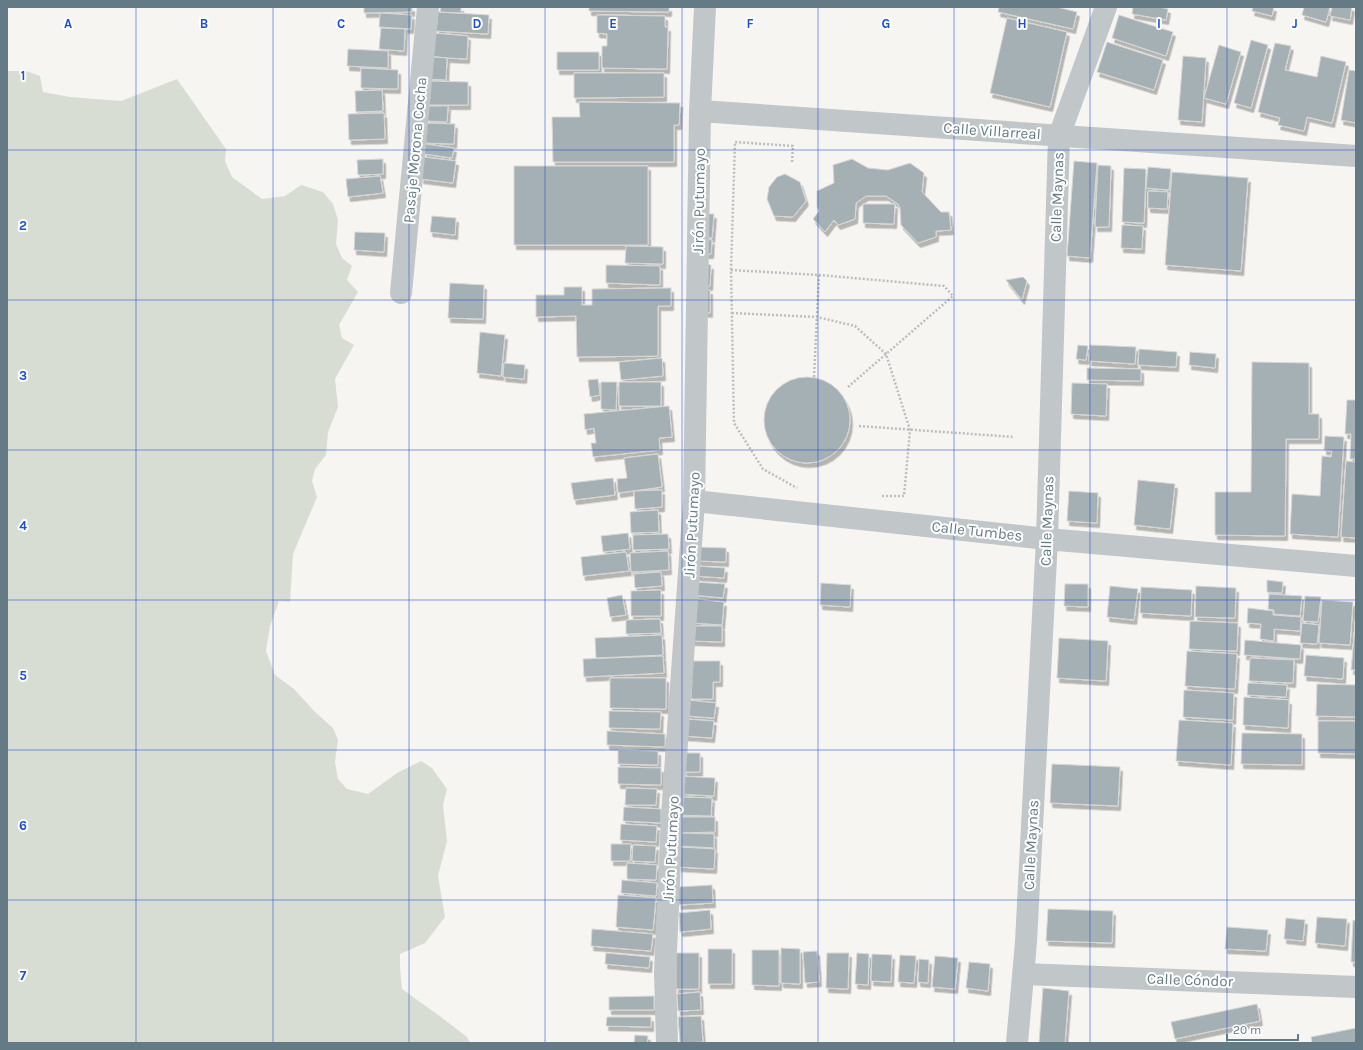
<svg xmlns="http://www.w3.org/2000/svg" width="1363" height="1050" font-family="Karla,sans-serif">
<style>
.green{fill:#d8ddd3}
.building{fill:#a5b0b4;stroke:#d7d7d5;filter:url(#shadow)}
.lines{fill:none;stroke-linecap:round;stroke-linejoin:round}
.path{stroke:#bbbec0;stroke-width:2.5;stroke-dasharray:2 2;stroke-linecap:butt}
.minor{stroke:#c1c6c8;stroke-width:22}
.grid{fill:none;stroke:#1d4ed8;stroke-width:1;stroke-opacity:0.55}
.labels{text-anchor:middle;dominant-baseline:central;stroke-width:4;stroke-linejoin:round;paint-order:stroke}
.street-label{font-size:15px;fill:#647a84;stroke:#fff}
.grid-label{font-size:13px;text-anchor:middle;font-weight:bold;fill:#1d4ed8;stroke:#fff;stroke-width:4;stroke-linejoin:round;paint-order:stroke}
</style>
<defs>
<filter id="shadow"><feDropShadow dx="2.5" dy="4.5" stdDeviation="0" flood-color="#0004"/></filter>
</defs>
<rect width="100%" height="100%" fill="#f6f5f2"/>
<!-- green -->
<path class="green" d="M 7,71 L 26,71 L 40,76 L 43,92 L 70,97 L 121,101 L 177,79 L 226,149 L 225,161 L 232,177 L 262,199 L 285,196 L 301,185 L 323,192 L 333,204 L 338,220 L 336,244 L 342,258 L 352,266 L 347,280 L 358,292 L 339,325 L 342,338 L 354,345 L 335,379 L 338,407 L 328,432 L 326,455 L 315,469 L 312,481 L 317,497 L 293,554 L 290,602 L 279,601 L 270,626 L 266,651 L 275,675 L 294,689 L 315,712 L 333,728 L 338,740 L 335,762 L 338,779 L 347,789 L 368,794 L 397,773 L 421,761 L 432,768 L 447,789 L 443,805 L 447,841 L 438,876 L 445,917 L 425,943 L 400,954 L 400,968 L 402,989 L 441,1017 L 467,1037 L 470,1043 L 7,1043 Z"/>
<!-- building -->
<path class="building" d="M 364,7 L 412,7 L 412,12 L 364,13 Z
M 441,7 L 461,7 L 461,13 L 440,12 Z
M 589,7 L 669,7 L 669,12 L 589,11 Z
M 999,7 L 1057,7 L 1077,12 L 1073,29 L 998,12 Z
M 1133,7 L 1159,7 L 1168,9 L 1166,20 L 1132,14 Z
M 1253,7 L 1274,7 L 1272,16 L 1252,11 Z
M 1304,7 L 1330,7 L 1326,22 L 1302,15 Z
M 1332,7 L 1352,7 L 1350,20 L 1330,16 Z
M 438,12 L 489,15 L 488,34 L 436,31 Z
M 380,13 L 412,15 L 411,29 L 379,27 Z
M 597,15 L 665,16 L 665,27 L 668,27 L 667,69 L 602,68 L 602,46 L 607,46 L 607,34 L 597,33 Z
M 1119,15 L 1173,32 L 1166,56 L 1112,38 Z
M 1007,18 L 1067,32 L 1050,107 L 990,93 Z
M 381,28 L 405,29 L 404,51 L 379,49 Z
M 434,33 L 468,36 L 467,59 L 432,57 Z
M 1251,40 L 1268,45 L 1251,108 L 1234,103 Z
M 1107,42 L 1163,60 L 1154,90 L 1097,72 Z
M 1275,43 L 1291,46 L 1285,70 L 1317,77 L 1321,56 L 1346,62 L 1332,123 L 1307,117 L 1304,131 L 1278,125 L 1280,118 L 1258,112 Z
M 1219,45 L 1241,52 L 1226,104 L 1204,98 Z
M 348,49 L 388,51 L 388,68 L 347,66 Z
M 557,52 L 599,52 L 599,70 L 557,70 Z
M 429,56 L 447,58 L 446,80 L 428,79 Z
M 1183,56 L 1206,58 L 1202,122 L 1178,120 Z
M 361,68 L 398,70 L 398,89 L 361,88 Z
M 1349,70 L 1356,71 L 1356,123 L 1341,120 Z
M 574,73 L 664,73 L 664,97 L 574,98 Z
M 429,81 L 468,82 L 468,105 L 429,105 Z
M 382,90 L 383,111 L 356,112 L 355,91 Z
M 579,102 L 680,103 L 679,125 L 674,125 L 674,162 L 553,162 L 552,117 L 580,117 Z
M 428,106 L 448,106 L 447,122 L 427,121 Z
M 384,113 L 385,139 L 349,140 L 348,114 Z
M 424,123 L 455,124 L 454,144 L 424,143 Z
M 425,144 L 454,148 L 452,158 L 424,154 Z
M 424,157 L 456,161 L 453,183 L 421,179 Z
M 383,159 L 383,174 L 358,175 L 357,160 Z
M 852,159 L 868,168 L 888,170 L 910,163 L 924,173 L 922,192 L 941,212 L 949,212 L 951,230 L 936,231 L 936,237 L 918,243 L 901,225 L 900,208 L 898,204 L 886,196 L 866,196 L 856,203 L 855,219 L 838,225 L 834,220 L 825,232 L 813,219 L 819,211 L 817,207 L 817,191 L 834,183 L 833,165 Z
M 1074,161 L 1097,163 L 1090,258 L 1067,256 Z
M 1098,165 L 1111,166 L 1109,227 L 1095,227 Z
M 514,166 L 648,166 L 648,245 L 514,245 Z
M 1148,167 L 1171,169 L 1169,190 L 1146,188 Z
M 1124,168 L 1146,169 L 1144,223 L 1122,222 Z
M 1172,172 L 1248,178 L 1241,271 L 1165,265 Z
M 785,174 L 800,182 L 806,201 L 793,217 L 774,216 L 767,199 L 769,187 L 777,177 Z
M 380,176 L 383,193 L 348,197 L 346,179 Z
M 1148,191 L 1168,192 L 1167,209 L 1148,208 Z
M 863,204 L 895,204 L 894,224 L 863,223 Z
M 703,214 L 714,214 L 712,238 L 701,237 Z
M 432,216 L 456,218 L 455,235 L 430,232 Z
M 1122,225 L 1143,226 L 1142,249 L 1121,248 Z
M 355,232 L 385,233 L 384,252 L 354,250 Z
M 702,240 L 712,240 L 711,254 L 701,254 Z
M 626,246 L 663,247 L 663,264 L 625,263 Z
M 700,264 L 711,265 L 710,286 L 700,286 Z
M 606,265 L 660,266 L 660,285 L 606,283 Z
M 1023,277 L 1027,281 L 1022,300 L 1006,280 Z
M 450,283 L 484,285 L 483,319 L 448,318 Z
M 564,287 L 582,287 L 582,305 L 592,305 L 592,289 L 671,288 L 671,306 L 658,306 L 658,356 L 577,357 L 576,316 L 536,317 L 536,295 L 564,295 Z
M 700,290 L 710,290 L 710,313 L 700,312 Z
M 480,332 L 505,335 L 501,376 L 477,373 Z
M 1078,345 L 1088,346 L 1086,360 L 1076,359 Z
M 1090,345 L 1136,347 L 1135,364 L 1089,361 Z
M 1139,349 L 1177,352 L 1176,367 L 1138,365 Z
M 1190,352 L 1216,354 L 1215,368 L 1189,365 Z
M 662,358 L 663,376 L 621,380 L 619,362 Z
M 1252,362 L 1309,363 L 1309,414 L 1319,414 L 1319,439 L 1286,439 L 1285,536 L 1215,535 L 1215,492 L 1251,492 Z
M 504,363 L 525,365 L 524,379 L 503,377 Z
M 1087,368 L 1141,369 L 1141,381 L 1087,380 Z
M764 420a43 43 0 1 1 86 0a43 43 0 1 1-86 0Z
M 598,379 L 600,395 L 590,397 L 588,380 Z
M 601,382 L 617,382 L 616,410 L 601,409 Z
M 619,382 L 661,382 L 661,406 L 619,406 Z
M 1072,383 L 1107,384 L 1106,416 L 1071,414 Z
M 1347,400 L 1356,400 L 1356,459 L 1350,459 L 1351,434 L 1345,434 Z
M 669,406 L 672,437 L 659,438 L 660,450 L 593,457 L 591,443 L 596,443 L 594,428 L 585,430 L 584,414 Z
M 1325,436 L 1344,437 L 1338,537 L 1290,534 L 1292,494 L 1320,496 L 1322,456 L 1331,457 L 1332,451 L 1324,450 Z
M 658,454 L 662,487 L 618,493 L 617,479 L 627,478 L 624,458 Z
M 1346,461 L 1356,462 L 1356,538 L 1341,537 Z
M 613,478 L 615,495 L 574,500 L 571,483 Z
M 1138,480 L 1175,484 L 1170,529 L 1134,525 Z
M 662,490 L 662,507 L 635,509 L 634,491 Z
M 1069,491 L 1098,493 L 1097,523 L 1067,521 Z
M 658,510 L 659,532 L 631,533 L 630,512 Z
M 628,533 L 630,549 L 603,552 L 601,536 Z
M 668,534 L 669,549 L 633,550 L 633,535 Z
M 698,547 L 726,548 L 726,562 L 697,561 Z
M 668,551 L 669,570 L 631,572 L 630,553 Z
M 626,552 L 629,571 L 583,576 L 581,557 Z
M 695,566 L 725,568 L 724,578 L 695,576 Z
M 661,572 L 662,586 L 635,588 L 634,574 Z
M 1267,580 L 1283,582 L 1282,593 L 1267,592 Z
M 694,582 L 725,584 L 723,598 L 693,595 Z
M 821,583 L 851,585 L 850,607 L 820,605 Z
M 1065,584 L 1088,584 L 1088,607 L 1064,606 Z
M 1110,586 L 1138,589 L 1134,620 L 1107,617 Z
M 1196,586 L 1236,588 L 1235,618 L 1195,617 Z
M 1141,587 L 1192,590 L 1191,616 L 1140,613 Z
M 661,590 L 661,616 L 631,616 L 631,591 Z
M 1269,594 L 1302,596 L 1300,616 L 1274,614 L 1274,610 L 1268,609 Z
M 622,595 L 626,615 L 610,617 L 607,598 Z
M 1305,596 L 1321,597 L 1318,622 L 1303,621 Z
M 695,599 L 724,602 L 722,625 L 693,623 Z
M 1322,600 L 1353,602 L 1350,645 L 1319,643 Z
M 1248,608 L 1273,611 L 1273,615 L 1301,617 L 1300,631 L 1274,629 L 1274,641 L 1260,639 L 1261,624 L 1247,623 Z
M 1356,616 L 1356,670 L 1351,670 Z
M 660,619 L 661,633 L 626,634 L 626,620 Z
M 1190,621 L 1238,623 L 1237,651 L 1189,649 Z
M 1302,623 L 1319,625 L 1317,644 L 1300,643 Z
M 692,626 L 722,626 L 722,642 L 692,641 Z
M 662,635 L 663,655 L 596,658 L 595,638 Z
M 1059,638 L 1108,641 L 1106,681 L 1057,678 Z
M 1245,640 L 1301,645 L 1300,659 L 1244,655 Z
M 1187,651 L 1237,654 L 1235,689 L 1185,686 Z
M 1306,655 L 1344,658 L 1343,679 L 1304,676 Z
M 663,656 L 664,673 L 584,677 L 583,659 Z
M 1250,658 L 1294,660 L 1293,683 L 1249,681 Z
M 688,661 L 720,661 L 720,682 L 713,682 L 713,699 L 691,699 L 692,681 Z
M 610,678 L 666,678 L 666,709 L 610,708 Z
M 1248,683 L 1287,685 L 1286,697 L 1247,695 Z
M 1317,684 L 1356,685 L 1356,717 L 1316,716 Z
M 1184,690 L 1234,693 L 1233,720 L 1183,717 Z
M 1244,697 L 1289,700 L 1288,728 L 1243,725 Z
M 688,700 L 716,703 L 714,718 L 686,716 Z
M 609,711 L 661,712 L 660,729 L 609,728 Z
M 685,719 L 714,721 L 712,738 L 684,736 Z
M 1179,720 L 1233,723 L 1231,765 L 1176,761 Z
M 1318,721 L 1356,721 L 1356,754 L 1318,753 Z
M 607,731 L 665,734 L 665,747 L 607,745 Z
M 1242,733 L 1302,734 L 1302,765 L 1241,764 Z
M 618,750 L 658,751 L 658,765 L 618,764 Z
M 685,753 L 700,753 L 700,772 L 684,772 Z
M 1052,764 L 1120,767 L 1118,806 L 1050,803 Z
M 618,767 L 661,768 L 661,785 L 618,784 Z
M 679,776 L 715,778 L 714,796 L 678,794 Z
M 626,788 L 657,789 L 656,805 L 625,805 Z
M 678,797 L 712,798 L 711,816 L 677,815 Z
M 624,807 L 661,809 L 661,823 L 623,821 Z
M 678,817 L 715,817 L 715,832 L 679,833 Z
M 621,824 L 657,826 L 656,842 L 620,840 Z
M 681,833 L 714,834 L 714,848 L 680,846 Z
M 611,844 L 631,844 L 630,861 L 611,861 Z
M 633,845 L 656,846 L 655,862 L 632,861 Z
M 680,847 L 715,849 L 714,869 L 679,867 Z
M 627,863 L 657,865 L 656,880 L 627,879 Z
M 622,880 L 657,883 L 656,896 L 621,893 Z
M 712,885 L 713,903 L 679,905 L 678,887 Z
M 618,895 L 656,898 L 653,930 L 616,927 Z
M 1048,909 L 1113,911 L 1112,943 L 1046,941 Z
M 710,910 L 711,929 L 680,932 L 679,913 Z
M 1317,917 L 1347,919 L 1345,946 L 1315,943 Z
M 1286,918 L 1305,920 L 1303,941 L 1284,939 Z
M 1353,920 L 1356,921 L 1356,962 L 1351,962 Z
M 1227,927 L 1268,930 L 1266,951 L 1225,949 Z
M 592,929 L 653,934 L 651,951 L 591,946 Z
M 781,948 L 800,949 L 800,984 L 781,983 Z
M 708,949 L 732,949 L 732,984 L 708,984 Z
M 752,950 L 779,950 L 779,986 L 752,985 Z
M 817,951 L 819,982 L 805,983 L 803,952 Z
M 606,953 L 650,957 L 649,968 L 605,964 Z
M 676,953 L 699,953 L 699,989 L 676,989 Z
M 827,953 L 849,953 L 848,989 L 826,988 Z
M 857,953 L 869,954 L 868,985 L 855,984 Z
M 872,954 L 892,955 L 891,982 L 871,981 Z
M 900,955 L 916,956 L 914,983 L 898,982 Z
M 935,956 L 958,958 L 955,989 L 932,987 Z
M 919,959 L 929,960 L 928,983 L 918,982 Z
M 969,962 L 990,964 L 988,991 L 966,988 Z
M 1043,988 L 1069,991 L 1065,1043 L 1039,1043 Z
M 700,992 L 701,1010 L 678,1011 L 677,994 Z
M 654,996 L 654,1010 L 609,1010 L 609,997 Z
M 1257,1004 L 1260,1021 L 1175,1039 L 1171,1022 Z
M 701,1016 L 703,1042 L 680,1043 L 678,1017 Z
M 607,1017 L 651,1017 L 651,1027 L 606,1026 Z
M 1356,1028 L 1356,1043 L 1312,1043 L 1311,1037 Z
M 635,1035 L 648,1036 L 647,1043 L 634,1043 Z"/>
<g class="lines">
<!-- path -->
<path class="path" d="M 792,162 L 793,146 L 735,142 L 731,270 L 734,423 L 763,469 L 797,488
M 731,270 L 819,275 L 944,286 L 953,296 L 848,387
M 732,313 L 817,317 L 855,326 L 886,354 L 910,430 L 904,496 L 882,496
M 814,377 L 819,275
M 859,426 L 1014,437"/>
<!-- minor -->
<path class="minor" d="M 700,111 L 1356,156
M 401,293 L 428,7
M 694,501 L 1047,539 L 1356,566
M 1024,974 L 1356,987
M 667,1043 L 665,973 L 672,815 L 694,501 L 700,111 L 705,7
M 1017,1043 L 1026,942 L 1047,539 L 1059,136 L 1106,7"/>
</g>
<!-- grid -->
<path class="grid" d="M 136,7 L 136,1043M 273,7 L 273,1043M 409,7 L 409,1043M 545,7 L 545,1043M 682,7 L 682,1043M 818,7 L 818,1043M 954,7 L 954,1043M 1090,7 L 1090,1043M 1227,7 L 1227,1043M 7,150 L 1356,150M 7,300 L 1356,300M 7,450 L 1356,450M 7,600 L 1356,600M 7,750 L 1356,750M 7,900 L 1356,900"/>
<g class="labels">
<!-- street labels -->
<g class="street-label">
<text transform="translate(992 131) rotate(4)">Calle Villarreal</text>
<text transform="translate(415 150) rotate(-85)">Pasaje Morona Cocha</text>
<text transform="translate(1057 197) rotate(-88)">Calle Maynas</text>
<text transform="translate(699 201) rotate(-89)">Jirón Putumayo</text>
<text transform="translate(1047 521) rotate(-88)">Calle Maynas</text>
<text transform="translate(692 525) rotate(-87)">Jirón Putumayo</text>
<text transform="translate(977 531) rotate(6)">Calle Tumbes</text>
<text transform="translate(1031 845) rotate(-87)">Calle Maynas</text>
<text transform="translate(671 849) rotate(-87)">Jirón Putumayo</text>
<text transform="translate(1190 980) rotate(2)">Calle Cóndor</text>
</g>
</g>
<g class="grid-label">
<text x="68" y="28">A</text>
<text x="204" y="28">B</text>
<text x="341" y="28">C</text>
<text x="477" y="28">D</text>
<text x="613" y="28">E</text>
<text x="750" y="28">F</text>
<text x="886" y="28">G</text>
<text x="1022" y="28">H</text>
<text x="1159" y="28">I</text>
<text x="1295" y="28">J</text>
<text x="23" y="80">1</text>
<text x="23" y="230">2</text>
<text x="23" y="380">3</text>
<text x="23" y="530">4</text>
<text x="23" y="680">5</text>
<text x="23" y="830">6</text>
<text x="23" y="980">7</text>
</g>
<!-- border -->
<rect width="1363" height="1050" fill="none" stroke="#647a84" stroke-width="16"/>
<!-- scale -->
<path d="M1227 1034v6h71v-6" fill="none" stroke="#647a84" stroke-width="2"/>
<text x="1233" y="1034" font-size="12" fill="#647a84" stroke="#ffffff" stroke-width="3" paint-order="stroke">20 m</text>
</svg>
